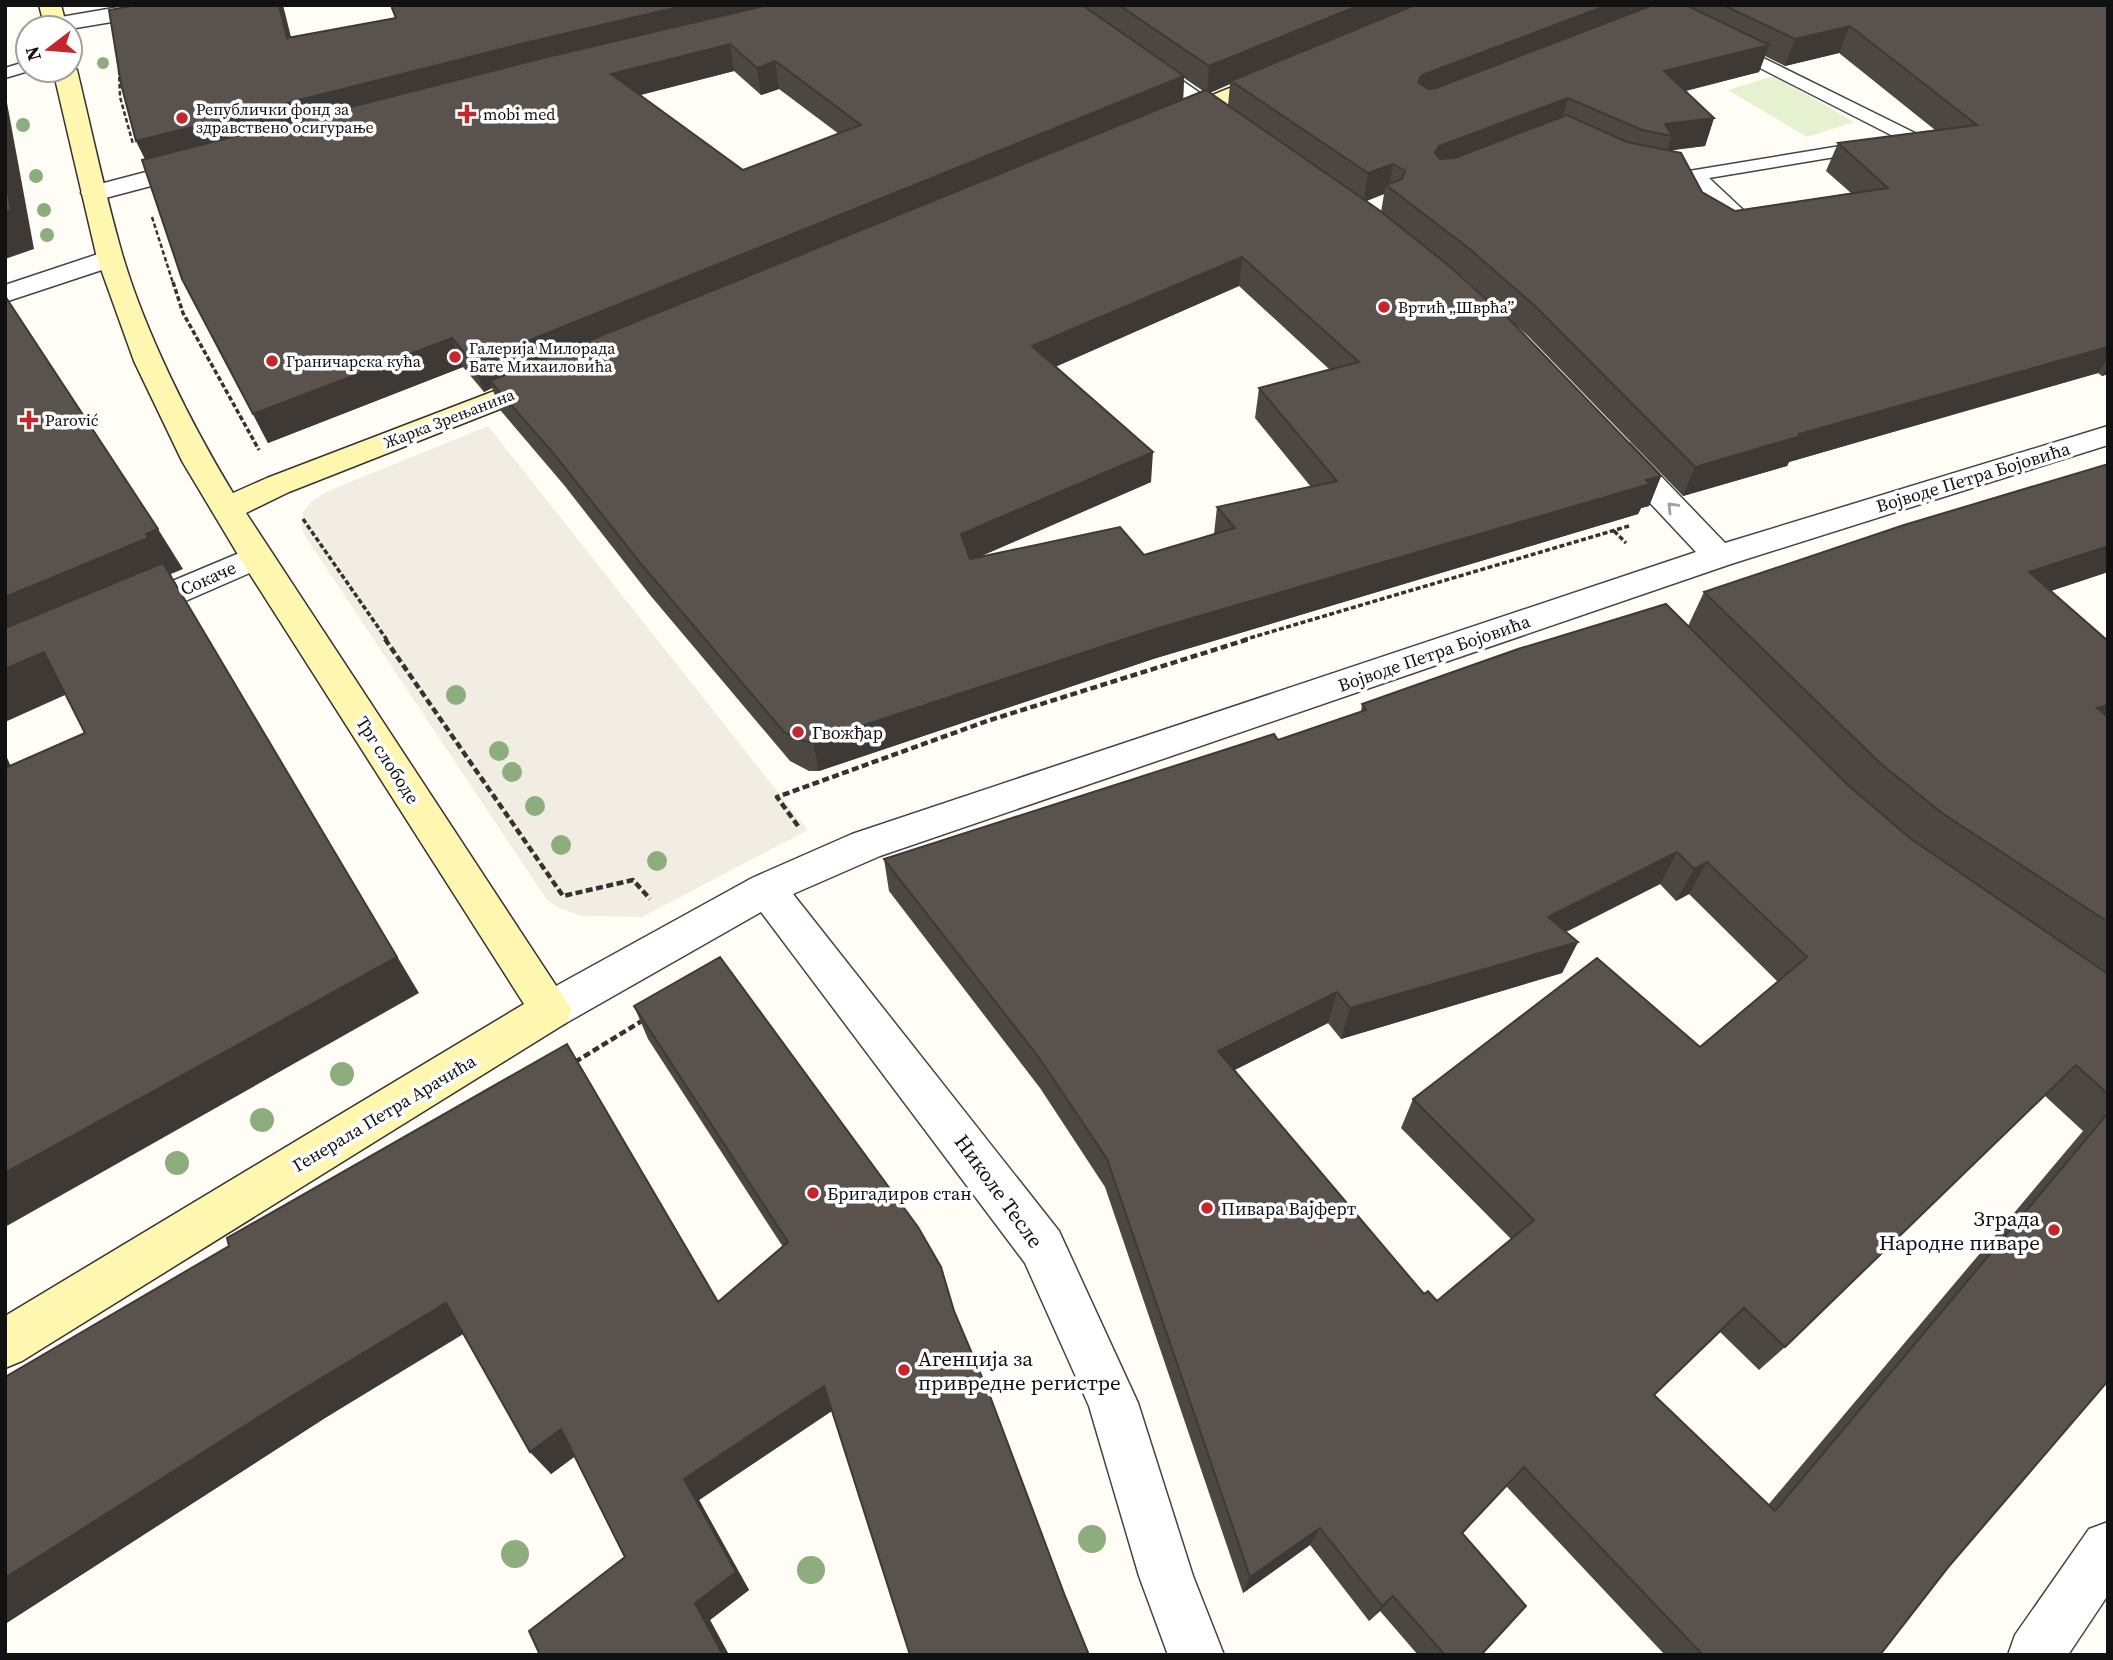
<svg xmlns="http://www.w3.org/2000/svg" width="2113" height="1660" font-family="'Source Serif 4',serif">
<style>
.pitch{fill:#e6f2cf}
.plaza{fill:#f1ede2}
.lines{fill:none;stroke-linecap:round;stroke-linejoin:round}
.lane-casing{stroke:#444;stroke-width:3}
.street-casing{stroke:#444;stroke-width:3}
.secondary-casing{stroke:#333;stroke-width:3}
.path-far2{stroke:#333;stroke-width:2.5;stroke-dasharray:4.5 2.5;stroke-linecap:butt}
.path-far1{stroke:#333;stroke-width:3.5;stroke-dasharray:5 2.5;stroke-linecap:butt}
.path{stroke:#333;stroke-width:4.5;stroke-dasharray:7 3.5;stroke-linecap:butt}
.lane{fill:#fff;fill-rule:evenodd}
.street{fill:#fff;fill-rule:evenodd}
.secondary{fill:#fff6b0;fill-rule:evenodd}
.tree{fill:#8dad7f}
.wall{fill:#4d4742;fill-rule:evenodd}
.shaded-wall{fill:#3f3936}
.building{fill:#5a524d;stroke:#3f3936;stroke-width:2;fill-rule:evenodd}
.oneway{stroke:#a0a0a0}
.poi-dot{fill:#c4262e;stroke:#fff;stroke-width:2.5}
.labels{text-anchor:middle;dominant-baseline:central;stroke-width:7;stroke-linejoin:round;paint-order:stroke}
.far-poi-label{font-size:16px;fill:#111;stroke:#fff;text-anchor:start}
.far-street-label{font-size:16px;fill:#111;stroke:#fff}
.street-label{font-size:18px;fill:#111;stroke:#fff}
.poi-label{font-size:18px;fill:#111;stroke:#fff;text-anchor:start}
.near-street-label{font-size:21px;fill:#111;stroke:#fff}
.near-poi-label{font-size:21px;fill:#111;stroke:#fff;text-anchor:end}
</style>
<rect width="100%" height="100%" fill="#fffdf5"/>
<!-- pitch -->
<path class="pitch" d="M 1774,76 L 1854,122 L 1807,137 L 1728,90 Z"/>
<!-- plaza -->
<path class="plaza" d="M 488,426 L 808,830 L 642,917 L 581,916 L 559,908 L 547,900 L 305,536 L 302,528 L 303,512 L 311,502 L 326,492 Z"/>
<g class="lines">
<defs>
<path id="lane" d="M 1729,41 L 1919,135 L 1922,139 L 1913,144 L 1709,178 L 1755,221 L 1752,225 L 1738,225 L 1689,179 L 1686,175 L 1689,171 L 1895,137 L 1723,49 L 1721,46 Z
M 28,61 L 28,70 L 32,70 L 5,78 L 5,68 Z"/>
<path id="street" d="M 131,5 L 182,5 L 179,10 L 171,12 L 70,29 L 46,28 L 44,25 L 47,20 L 55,18 Z
M 1048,5 L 1074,5 L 1240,121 L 1243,126 L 1240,131 L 1231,133 L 1222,131 Z
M 199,158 L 208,161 L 212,166 L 208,171 L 94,201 L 85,198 L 81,193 L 85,188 Z
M 110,250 L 120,252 L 123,258 L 120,264 L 5,302 L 5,285 Z
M 2108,426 L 2108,445 L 1731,564 L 880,856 L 793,894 L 1059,1231 L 1138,1403 L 1193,1576 L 1224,1655 L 1168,1655 L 1139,1576 L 1089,1406 L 1025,1263 L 761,912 L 566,1023 L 551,1028 L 536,1023 L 530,1010 L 536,997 L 752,878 L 852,834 L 1696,552 L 1608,458 L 1604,451 L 1608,444 L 1619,441 L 1630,444 L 1725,543 Z
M 256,546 L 268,549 L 272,557 L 268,565 L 144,619 L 132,623 L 120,619 L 115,611 L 120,603 Z
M 2108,1522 L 2108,1595 L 2068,1655 L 2008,1655 L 2015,1635 L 2089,1529 Z"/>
<path id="secondary" d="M 39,5 L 61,5 L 67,28 L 45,28 Z
M 70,64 L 77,70 C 92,132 105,195 123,257 C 146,334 191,424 233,493 L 267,478 L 536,375 L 546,372 L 556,375 L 561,381 L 556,387 L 289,492 L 246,513 L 572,1010 L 566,1023 L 22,1361 L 5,1368 L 5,1316 L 524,1004 L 246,568 L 182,461 L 134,361 L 97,258 L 53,70 L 70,70 Z
M 1276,69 L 1284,71 L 1288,76 L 1284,81 L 1179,126 L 1170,128 L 1161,126 L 1158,121 L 1161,116 Z"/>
</defs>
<!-- lane casing -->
<use href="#lane" class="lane-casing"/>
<!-- street casing -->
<use href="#street" class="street-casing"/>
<!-- secondary casing -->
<use href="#secondary" class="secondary-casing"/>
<!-- path-far2 -->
<path class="path-far2" d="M 119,70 L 120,97 L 133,144
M 152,217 L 173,283"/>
<!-- path-far1 -->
<path class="path-far1" d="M 173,282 L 183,313 L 259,450
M 303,519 L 387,640
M 1614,531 L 1626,543
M 1243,640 L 1629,526"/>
<!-- path -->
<path class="path" d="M 385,639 L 563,896 L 633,880 L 650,899
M 798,826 L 777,797 L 987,721 L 1249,639
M 575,1062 L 645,1019"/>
<!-- lane -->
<use href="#lane" class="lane"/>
<!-- street -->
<use href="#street" class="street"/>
<!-- secondary -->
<use href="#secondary" class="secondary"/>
</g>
<!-- trees -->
<g class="tree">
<circle cx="103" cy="63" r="6"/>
<circle cx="23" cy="125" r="7"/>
<circle cx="36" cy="176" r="7"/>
<circle cx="44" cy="210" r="7"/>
<circle cx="47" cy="235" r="7"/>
<circle cx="456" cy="695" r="10"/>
<circle cx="499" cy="751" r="10"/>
<circle cx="512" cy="772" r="10"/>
<circle cx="535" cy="806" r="10"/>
<circle cx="561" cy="845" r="10"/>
<circle cx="657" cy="861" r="10"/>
<circle cx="342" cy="1074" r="12"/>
<circle cx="262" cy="1120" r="12"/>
<circle cx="177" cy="1163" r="12"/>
<circle cx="1092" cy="1539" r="14"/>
<circle cx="515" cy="1554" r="14"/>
<circle cx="811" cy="1570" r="14"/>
</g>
<!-- wall -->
<path class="wall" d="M 390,5 L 1647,5 L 1646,8 L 1653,5 L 2108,5 L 2108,374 L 2102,376 L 2098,373 L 1971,409 L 1789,462 L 1787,466 L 1683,496 L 1528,336 L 1515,324 L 1661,476 L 1649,506 L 1641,508 L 1638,514 L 1153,659 L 819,771 L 809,771 L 790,761 L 650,595 L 564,485 L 501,411 L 492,388 L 484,392 L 463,367 L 268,443 L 182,279 L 145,159 L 136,141 L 291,37 L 395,18 ZM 1839,53 L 1935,130 L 1838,143 L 1826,171 L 1851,193 L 1735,211 L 1702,192 L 1669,150 L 1705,146 L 1714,118 L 1686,91 L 1759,72 L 1765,56 L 1785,66 ZM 734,71 L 761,95 L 779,89 L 839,134 L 743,170 L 640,95 ZM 1184,78 L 1203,91 L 1183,99 ZM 1230,84 L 1228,106 L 1210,93 ZM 1384,194 L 1381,212 L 1366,201 L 1381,195 ZM 1456,272 L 1465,279 L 1500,311 ZM 1239,286 L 1329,369 L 1259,388 L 1255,418 L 1311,487 L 1217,507 L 1214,534 L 1144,555 L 981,556 L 1151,482 L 1055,367 Z
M 2108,464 L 2108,572 L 2051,591 L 2108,641 L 2108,1381 L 1950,1565 L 1880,1655 L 1665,1655 L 1506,1486 L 1463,1533 L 1481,1655 L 1418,1655 L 1380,1611 L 1369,1621 L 1310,1545 L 1243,1593 L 1105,1187 L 1040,1088 L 889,891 L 884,859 L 1278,740 L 1361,712 L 1362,704 L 1688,626 L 1704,592 ZM 1660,884 L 1676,901 L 1689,894 L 1778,982 L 1700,1047 L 1413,1099 L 1401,1128 L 1511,1239 L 1437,1301 L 1424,1294 L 1234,1070 L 1328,1023 L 1341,1039 L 1562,973 L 1578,942 L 1566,932 ZM 2045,1096 L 2083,1131 L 1768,1505 L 1654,1395 L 1720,1332 L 1759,1370 L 1785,1347 Z
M 720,957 L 832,1411 L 699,1500 L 749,1590 L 710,1620 L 729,1655 L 540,1655 L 625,1557 L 575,1456 L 551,1474 L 463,1333 L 325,1418 L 5,1624 L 5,1377 L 718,1302 L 783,1247 L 648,1039 L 634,1006 Z"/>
<!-- shaded-wall -->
<path class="shaded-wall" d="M 279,5 L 283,5 L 298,65 L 287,38 Z
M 687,5 L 803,5 L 150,169 L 136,141 L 529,42 Z
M 1360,5 L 1421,5 L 1231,81 L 1230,84 L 1207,94 L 1209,66 Z
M 1608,5 L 1647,5 L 1644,16 L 1412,110 L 1418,82 L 1422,75 Z
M 1850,26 L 1839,53 L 1785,66 L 1795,39 Z
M 730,44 L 734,71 L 617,101 L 611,74 Z
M 1769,45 L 1759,72 L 1656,98 L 1664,71 Z
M 775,61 L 779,89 L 761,95 L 757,68 Z
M 1184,76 L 1183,104 L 490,381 L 492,388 L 484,392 L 473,363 Z
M 5,92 L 34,249 L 5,259 Z
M 1568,98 L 1560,126 L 1430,181 L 1435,153 L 1439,146 Z
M 1714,118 L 1705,146 L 1667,151 L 1672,136 L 1665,124 Z
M 1393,164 L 1389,187 L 1386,185 L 1384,194 L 1364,202 L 1368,173 Z
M 1242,257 L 1239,286 L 1032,377 L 1032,346 Z
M 452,338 L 463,367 L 268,443 L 253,414 Z
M 2108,347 L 2108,358 L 2098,373 L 1789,462 L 1787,466 L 1683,496 L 1695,467 L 1799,434 Z
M 2108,366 L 2108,374 L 2102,376 Z
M 1153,452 L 1151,482 L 963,564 L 961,534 Z
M 1661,476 L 1649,506 L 1641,508 L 1638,514 L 1153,659 L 819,771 L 813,742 L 1155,629 Z
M 158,529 L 183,569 L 171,574 L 172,579 L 419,993 L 5,1227 L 5,1173 L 172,579 L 5,650 L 5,597 Z
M 2108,546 L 2108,572 L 2005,606 L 2029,572 Z
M 44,652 L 74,691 L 5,722 L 5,669 Z
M 2108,705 L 2108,729 L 2097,708 Z
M 5,753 L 30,810 L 5,781 Z
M 1677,852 L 1660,884 L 1534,948 L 1548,917 Z
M 1707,862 L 1689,894 L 1676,901 L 1694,869 Z
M 1578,942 L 1562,973 L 1341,1039 L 1350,1008 Z
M 1337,992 L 1328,1023 L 1213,1081 L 1218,1051 Z
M 446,1303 L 470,1330 L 325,1418 L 5,1624 L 5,1578 L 295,1394 Z
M 824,1386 L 833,1410 L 699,1500 L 749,1590 L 710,1620 L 729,1655 L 723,1655 L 695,1603 L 684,1479 Z
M 561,1429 L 581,1452 L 551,1474 L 530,1452 Z
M 1320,1528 L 1310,1545 L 1243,1593 L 1250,1577 Z
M 1393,1596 L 1380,1611 L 1369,1621 L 1382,1606 Z"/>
<!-- building -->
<path class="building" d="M 137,5 L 279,5 L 287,38 L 396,18 L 391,5 L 687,5 L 529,42 L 136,141 L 121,84 L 109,10 Z
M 768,5 L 1082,5 L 1184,76 L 473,363 L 452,338 L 253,414 L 182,279 L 142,160 L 543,58 ZM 730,44 L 757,68 L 775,61 L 861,125 L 743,170 L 611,74 Z
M 1119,5 L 1360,5 L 1209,66 Z
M 1415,5 L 1608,5 L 1422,75 L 1418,82 L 1428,89 L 1436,88 L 1653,5 L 1686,5 L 1769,45 L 1664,71 L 1714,118 L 1665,124 L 1672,136 L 1642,130 L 1568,98 L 1439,146 L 1435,153 L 1440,159 L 1455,158 L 1567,115 L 1627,142 L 1681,153 L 1702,192 L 1735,211 L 1888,188 L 1838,143 L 1977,125 L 1850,26 L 1795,39 L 1723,5 L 2108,5 L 2108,347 L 1799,434 L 1801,436 L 1695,467 L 1536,307 L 1471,250 L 1386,185 L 1402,179 L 1405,171 L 1393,164 L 1368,173 L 1231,81 Z
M 1206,90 L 1379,210 L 1448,265 L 1512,322 L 1661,476 L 1646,480 L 1650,484 L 1155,629 L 813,742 L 803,741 L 784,732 L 642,565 L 554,454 L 490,381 ZM 1242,257 L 1359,362 L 1259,388 L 1337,481 L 1217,507 L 1235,528 L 1144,555 L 1120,527 L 970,559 L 961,534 L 1153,452 L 1032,346 Z
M 5,175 L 11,210 L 5,212 Z
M 5,296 L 158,529 L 146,534 L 148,538 L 5,597 Z
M 2108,464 L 2108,546 L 2029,572 L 2108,641 L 2108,705 L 2097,708 L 2108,717 L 2108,922 L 1942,813 L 1880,763 L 1704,592 L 1904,525 Z
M 163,563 L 397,957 L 5,1173 L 5,768 L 85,733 L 44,652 L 5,669 L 5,628 Z
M 1666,604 L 1850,787 L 1911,839 L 2108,974 L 2108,1094 L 2076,1065 L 1785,1347 L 1744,1308 L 1654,1395 L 1775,1511 L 2108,1113 L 2108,1381 L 1950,1565 L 1880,1655 L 1703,1655 L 1524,1467 L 1462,1533 L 1526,1606 L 1481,1655 L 1445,1655 L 1393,1596 L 1382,1606 L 1320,1528 L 1250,1577 L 1107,1159 L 1040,1059 L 884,859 L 1274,734 L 1278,740 L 1366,710 L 1362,704 L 1518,649 ZM 1677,852 L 1694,869 L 1707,862 L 1807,957 L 1700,1047 L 1597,958 L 1413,1099 L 1534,1220 L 1437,1301 L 1428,1291 L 1424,1294 L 1218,1051 L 1337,992 L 1350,1008 L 1578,942 L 1548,917 Z
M 720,957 L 918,1227 L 941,1267 L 954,1311 L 990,1396 L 1065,1596 L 1089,1655 L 910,1655 L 824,1386 L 684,1479 L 736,1572 L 695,1603 L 723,1655 L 540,1655 L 529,1631 L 625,1557 L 561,1429 L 530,1452 L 446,1303 L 295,1394 L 5,1578 L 5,1377 L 229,1246 L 227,1238 L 567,1044 L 718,1302 L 788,1242 L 634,1006 Z"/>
<!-- one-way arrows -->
<defs><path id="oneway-chevron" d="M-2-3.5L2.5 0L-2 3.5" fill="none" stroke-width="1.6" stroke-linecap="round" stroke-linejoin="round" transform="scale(1.75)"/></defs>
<use class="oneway" href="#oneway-chevron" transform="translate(1672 507) rotate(-134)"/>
<!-- markers -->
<g class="poi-dot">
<path d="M463.5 103.5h7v7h7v7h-7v7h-7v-7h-7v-7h7z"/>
<circle cx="182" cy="118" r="7"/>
<circle cx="1384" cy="307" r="7"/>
<circle cx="455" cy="357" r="7"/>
<circle cx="272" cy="361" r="7"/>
<path d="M25.5 409.5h7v7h7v7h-7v7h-7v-7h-7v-7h7z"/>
<circle cx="798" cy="732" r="7"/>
<circle cx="813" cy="1193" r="7"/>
<circle cx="1207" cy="1208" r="7"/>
<circle cx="2054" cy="1230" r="7"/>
<circle cx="904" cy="1370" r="7"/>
</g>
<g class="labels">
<!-- far-poi labels -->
<g class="far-poi-label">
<text x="196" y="109">Републички фонд за<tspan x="196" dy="18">здравствено осигурање</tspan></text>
<text x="483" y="114">mobi med</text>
<text x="1398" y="307">Вртић „Шврћа”</text>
<text x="469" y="348">Галерија Милорада<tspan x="469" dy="18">Бате Михаиловића</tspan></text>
<text x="286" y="361">Граничарска кућа</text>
<text x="45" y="420">Parović</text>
</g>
<!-- far-street labels -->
<g class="far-street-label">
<text transform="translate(449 418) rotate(-21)">Жарка Зрењанина</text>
</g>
<!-- street labels -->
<g class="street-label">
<text transform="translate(1973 477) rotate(-17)">Војводе Петра Бојовића</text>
<text transform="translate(208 578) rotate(-24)">Сокаче</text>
<text transform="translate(1434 653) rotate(-19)">Војводе Петра Бојовића</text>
<text transform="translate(388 760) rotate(57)">Трг слободе</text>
<text transform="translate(384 1113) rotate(-31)">Генерала Петра Арачића</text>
</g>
<!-- poi labels -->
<g class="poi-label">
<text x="812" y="732">Гвожђар</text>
<text x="827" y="1193">Бригадиров стан</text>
<text x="1221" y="1208">Пивара Вајферт</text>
</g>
<!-- near-street labels -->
<g class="near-street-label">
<text transform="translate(999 1191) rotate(54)">Николе Тесле</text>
</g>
<!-- near-poi labels -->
<g class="near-poi-label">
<text x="2040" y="1218">Зграда<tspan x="2040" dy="24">Народне пиваре</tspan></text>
<text x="918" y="1358" text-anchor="start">Агенција за<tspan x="918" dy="24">привредне регистре</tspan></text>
</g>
</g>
<!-- border -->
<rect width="2113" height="1660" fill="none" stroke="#111111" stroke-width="14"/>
<!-- north arrow -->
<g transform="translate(49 49) rotate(254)"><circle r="33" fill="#ffffff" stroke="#a0a0a0" stroke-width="2"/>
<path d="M0-5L12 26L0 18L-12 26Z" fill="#c4262e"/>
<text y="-10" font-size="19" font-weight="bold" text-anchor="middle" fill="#111111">N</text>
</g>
</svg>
